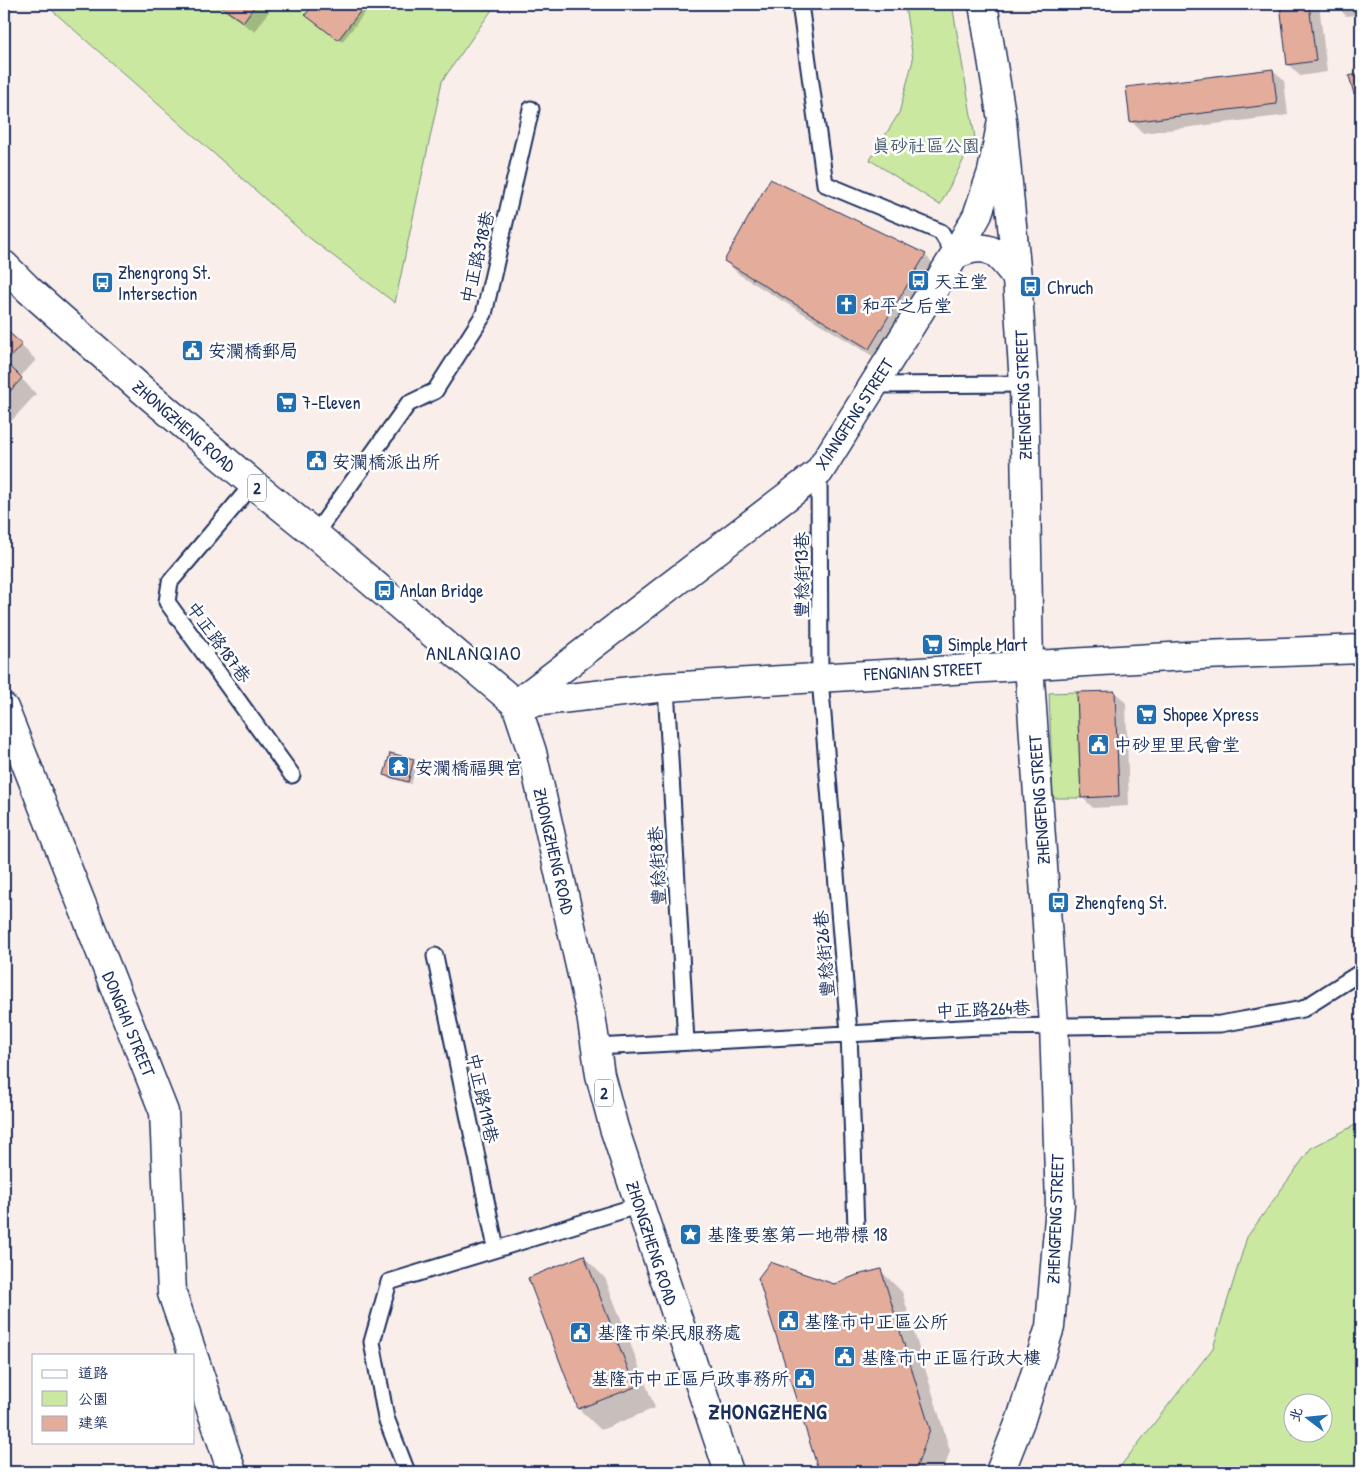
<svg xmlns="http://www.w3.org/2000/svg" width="1365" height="1476" font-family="'Patrick Hand','LXGW WenKai TC',sans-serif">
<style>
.green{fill:#cae8a0;stroke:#728c7f;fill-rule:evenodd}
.shadow{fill:#0003}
.building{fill:#e4ac9a;stroke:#1b2f5e}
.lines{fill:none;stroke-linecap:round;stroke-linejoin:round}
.service-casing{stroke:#1b2f5e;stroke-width:19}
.minor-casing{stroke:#1b2f5e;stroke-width:31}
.tertiary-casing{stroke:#1b2f5e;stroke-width:31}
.primary-casing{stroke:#1b2f5e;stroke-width:31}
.service{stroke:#fff;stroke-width:15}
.minor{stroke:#fff;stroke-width:28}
.tertiary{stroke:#fff;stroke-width:28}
.primary{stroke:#fff;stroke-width:28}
.labels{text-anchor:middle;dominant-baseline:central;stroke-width:5;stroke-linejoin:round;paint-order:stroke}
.shield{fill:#fff;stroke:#5f6d8e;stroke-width:1}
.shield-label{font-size:16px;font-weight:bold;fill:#1b2f5e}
.park-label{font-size:18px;fill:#475d6e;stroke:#fff}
.street-label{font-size:18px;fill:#1b2f5e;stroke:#fff}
.poi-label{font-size:18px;fill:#1b2f5e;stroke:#fff;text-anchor:start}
.quarter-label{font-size:20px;letter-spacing:1px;fill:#1b2f5e;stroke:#fff}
.district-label{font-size:22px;font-weight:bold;letter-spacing:1px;fill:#1b2f5e;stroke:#fff}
</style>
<rect width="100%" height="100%" fill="#faeeeb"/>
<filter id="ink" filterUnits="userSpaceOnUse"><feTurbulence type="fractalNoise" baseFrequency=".02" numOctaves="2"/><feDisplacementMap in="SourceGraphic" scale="10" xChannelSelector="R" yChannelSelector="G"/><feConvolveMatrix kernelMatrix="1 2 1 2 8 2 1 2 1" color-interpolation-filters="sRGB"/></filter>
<g filter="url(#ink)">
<!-- green -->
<path class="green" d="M 45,4 L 496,4 L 442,81 L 395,303 L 307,236 Z
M 900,4 L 952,4 L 975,138 L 940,205 L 870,160 L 899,113 L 913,60 L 906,12 Z
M 1077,692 L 1081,798 L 1053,798 L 1049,693 Z
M 1361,1122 L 1361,1472 L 1116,1472 L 1213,1348 L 1247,1237 L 1311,1148 ZM 1292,1404 L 1322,1404 L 1322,1434 L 1292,1434 Z"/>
<!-- shadow -->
<path class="shadow" d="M 218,4 L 274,4 L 255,32 L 228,13 Z
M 316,4 L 372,4 L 342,42 L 307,15 Z
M 1281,4 L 1319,4 L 1327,72 L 1300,76 L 1288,64 Z
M 1335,4 L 1361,4 L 1361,14 L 1346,16 Z
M 1273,70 L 1284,81 L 1288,115 L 1143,133 L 1132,122 L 1128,88 Z
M 1361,74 L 1361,96 L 1358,97 L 1355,93 L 1350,77 Z
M 925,255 L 940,270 L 884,363 L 740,275 L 725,261 Z
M 4,329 L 36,360 L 20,377 L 36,394 L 4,429 Z
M 1115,692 L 1126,703 L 1129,806 L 1093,808 L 1082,797 Z
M 413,761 L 417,764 L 411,784 L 389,778 L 386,775 Z
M 584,1257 L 605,1278 L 655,1408 L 601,1430 L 579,1409 L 529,1278 Z
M 881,1271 L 902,1292 L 950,1451 L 943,1472 L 821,1472 L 759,1278 L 834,1286 Z"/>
<!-- building -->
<path class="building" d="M 217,4 L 256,4 L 243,22 Z
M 314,4 L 366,4 L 338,40 L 305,15 Z
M 1280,4 L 1309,4 L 1316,61 L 1287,65 Z
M 1273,69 L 1277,104 L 1130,122 L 1126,87 Z
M 1361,73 L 1361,92 L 1354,94 L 1349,76 Z
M 770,179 L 926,254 L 869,349 L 724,261 Z
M 4,328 L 22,344 L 6,362 L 22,378 L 4,398 Z
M 1115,691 L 1119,796 L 1081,798 L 1077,692 Z
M 390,753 L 414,759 L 408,782 L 384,775 Z
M 584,1255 L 635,1387 L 578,1409 L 528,1278 Z
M 770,1262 L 834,1284 L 857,1275 L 881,1269 L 930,1429 L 915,1472 L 819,1472 L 758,1278 Z"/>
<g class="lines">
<defs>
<path id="service" d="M 800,4 L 825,184 L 941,232 L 955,255
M 874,385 L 1024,384
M 819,472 L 820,678 L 849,1033 L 856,1228
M 253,484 L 170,582 L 167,602 L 292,775
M 315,534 L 408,404 L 435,391 L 484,314 L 531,109
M 666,687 L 686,1042
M 435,956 L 496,1248
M 595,1047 L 981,1027 L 1220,1024 L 1303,1009 L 1361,972
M 407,1472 L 386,1418 L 372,1342 L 389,1282 L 640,1205"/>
<path id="minor" d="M 516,704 L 666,687 L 1203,655 L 1361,649
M 4,708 L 164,1112 L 172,1293 L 193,1355
M 194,1358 L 232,1472"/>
<path id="tertiary" d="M 955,255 C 988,240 997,251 1017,278
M 516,704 L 819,472 L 955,255 L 977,216 L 992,172 L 1002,120 L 983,4
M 1000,1472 L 1021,1419 L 1050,1327 L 1060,1205 L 1054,1025 L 1029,665 L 1024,384 L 1017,278 L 1002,120"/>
<path id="primary" d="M 4,265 L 29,290 L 138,386 L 253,484 L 315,534 L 516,704 L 532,752 L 591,1015 L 600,1075 L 614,1128 L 729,1472"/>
</defs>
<!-- service casing -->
<use href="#service" class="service-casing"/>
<!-- minor casing -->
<use href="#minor" class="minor-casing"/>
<!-- tertiary casing -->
<use href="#tertiary" class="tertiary-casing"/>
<!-- primary casing -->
<use href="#primary" class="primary-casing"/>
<!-- service -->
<use href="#service" class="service"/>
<!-- minor -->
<use href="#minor" class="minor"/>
<!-- tertiary -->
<use href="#tertiary" class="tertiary"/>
<!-- primary -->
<use href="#primary" class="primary"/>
</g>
</g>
<!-- icons -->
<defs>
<symbol id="bus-square" viewBox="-11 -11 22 22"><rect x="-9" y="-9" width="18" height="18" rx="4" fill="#1f6fb2" stroke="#fff"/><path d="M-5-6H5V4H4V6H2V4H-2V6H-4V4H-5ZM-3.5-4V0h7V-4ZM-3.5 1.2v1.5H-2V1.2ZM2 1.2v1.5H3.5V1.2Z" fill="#fff"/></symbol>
<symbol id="church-square" viewBox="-11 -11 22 22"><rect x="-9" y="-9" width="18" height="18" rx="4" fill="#1f6fb2" stroke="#fff"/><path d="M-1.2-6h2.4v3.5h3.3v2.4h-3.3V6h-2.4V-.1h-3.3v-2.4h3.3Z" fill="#fff"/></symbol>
<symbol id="civic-square" viewBox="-11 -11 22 22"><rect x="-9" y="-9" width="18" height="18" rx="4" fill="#1f6fb2" stroke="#fff"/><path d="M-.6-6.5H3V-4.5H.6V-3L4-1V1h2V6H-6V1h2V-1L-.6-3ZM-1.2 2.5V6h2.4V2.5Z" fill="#fff"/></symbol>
<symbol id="supermarket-square" viewBox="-11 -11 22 22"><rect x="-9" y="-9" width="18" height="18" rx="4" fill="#1f6fb2" stroke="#fff"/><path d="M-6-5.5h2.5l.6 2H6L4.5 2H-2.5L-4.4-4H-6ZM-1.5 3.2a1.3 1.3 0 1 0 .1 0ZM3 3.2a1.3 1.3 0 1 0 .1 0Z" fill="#fff"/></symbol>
<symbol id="temple-square" viewBox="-11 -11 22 22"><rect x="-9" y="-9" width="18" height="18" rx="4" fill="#1f6fb2" stroke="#fff"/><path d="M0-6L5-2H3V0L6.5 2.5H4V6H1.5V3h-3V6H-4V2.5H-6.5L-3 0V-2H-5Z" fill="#fff"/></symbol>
<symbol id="sight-square" viewBox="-11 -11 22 22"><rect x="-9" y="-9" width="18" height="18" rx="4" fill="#1f6fb2" stroke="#fff"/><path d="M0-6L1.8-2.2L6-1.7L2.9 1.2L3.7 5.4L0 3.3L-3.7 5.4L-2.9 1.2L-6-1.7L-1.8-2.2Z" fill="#fff"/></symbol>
</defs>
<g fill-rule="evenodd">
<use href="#bus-square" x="906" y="268" width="25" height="25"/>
<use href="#bus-square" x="90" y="270" width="25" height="25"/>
<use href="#bus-square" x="1018" y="274" width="25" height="25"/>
<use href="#church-square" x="834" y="292" width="25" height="25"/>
<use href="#civic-square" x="180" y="338" width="25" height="25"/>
<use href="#supermarket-square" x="274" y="390" width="25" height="25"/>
<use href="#civic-square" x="304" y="448" width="25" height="25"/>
<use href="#bus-square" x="372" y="578" width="25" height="25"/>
<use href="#supermarket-square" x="920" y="632" width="25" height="25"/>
<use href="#supermarket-square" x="1134" y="702" width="25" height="25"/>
<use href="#civic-square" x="1086" y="732" width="25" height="25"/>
<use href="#temple-square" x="386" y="754" width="25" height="25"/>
<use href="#bus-square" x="1046" y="890" width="25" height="25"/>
<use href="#sight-square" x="678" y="1222" width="25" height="25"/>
<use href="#civic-square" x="776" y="1308" width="25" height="25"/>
<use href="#civic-square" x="568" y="1320" width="25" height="25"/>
<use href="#civic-square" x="832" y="1344" width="25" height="25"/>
<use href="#civic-square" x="792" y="1366" width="25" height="25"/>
</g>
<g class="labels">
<!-- shield labels -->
<g class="shield">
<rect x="248" y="474.5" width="18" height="27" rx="4"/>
<rect x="595" y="1079.5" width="18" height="27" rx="4"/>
</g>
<g class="shield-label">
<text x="257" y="488">2</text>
<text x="604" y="1093">2</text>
</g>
<!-- park labels -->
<g class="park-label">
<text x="926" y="145">真砂社區公園</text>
</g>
<!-- street labels -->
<g class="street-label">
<text transform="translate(477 257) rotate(-77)">中正路318巷</text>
<text transform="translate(1023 395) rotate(-92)">ZHENGFENG STREET</text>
<text transform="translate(854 414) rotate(-57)">XIANGFENG STREET</text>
<text transform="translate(184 426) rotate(41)">ZHONGZHENG ROAD</text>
<text transform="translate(801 575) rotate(-90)">豐稔街13巷</text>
<text transform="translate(219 642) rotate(54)">中正路187巷</text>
<text transform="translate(923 671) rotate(-3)">FENGNIAN STREET</text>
<text transform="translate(1039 800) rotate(-94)">ZHENGFENG STREET</text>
<text transform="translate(554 851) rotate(77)">ZHONGZHENG ROAD</text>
<text transform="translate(657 866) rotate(-93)">豐稔街8巷</text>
<text transform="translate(824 954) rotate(-95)">豐稔街26巷</text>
<text transform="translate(983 1009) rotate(-2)">中正路264巷</text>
<text transform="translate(129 1024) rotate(68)">DONGHAI STREET</text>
<text transform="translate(483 1098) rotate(78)">中正路119巷</text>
<text transform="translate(1055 1219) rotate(-88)">ZHENGFENG STREET</text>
<text transform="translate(652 1243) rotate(72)">ZHONGZHENG ROAD</text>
</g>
<!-- poi labels -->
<g class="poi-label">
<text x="118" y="272">Zhengrong St.<tspan x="118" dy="21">Intersection</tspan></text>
<text x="934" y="281">天主堂</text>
<text x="1047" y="287">Chruch</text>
<text x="862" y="305">和平之后堂</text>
<text x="208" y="350">安瀾橋郵局</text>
<text x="302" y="402">7-Eleven</text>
<text x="332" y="461">安瀾橋派出所</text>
<text x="400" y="590">Anlan Bridge</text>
<text x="948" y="644">Simple Mart</text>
<text x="1163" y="714">Shopee Xpress</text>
<text x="1114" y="744">中砂里里民會堂</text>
<text x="415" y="767">安瀾橋福興宮</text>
<text x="1075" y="902">Zhengfeng St.</text>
<text x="707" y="1234">基隆要塞第一地帶標 18</text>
<text x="804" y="1321">基隆市中正區公所</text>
<text x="597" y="1332">基隆市榮民服務處</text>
<text x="861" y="1357">基隆市中正區行政大樓</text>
<text x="789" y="1378" text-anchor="end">基隆市中正區戶政事務所</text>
</g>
<!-- quarter labels -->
<g class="quarter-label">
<text x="474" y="652">ANLANQIAO</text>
</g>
<!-- district labels -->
<g class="district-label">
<text x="768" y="1411">ZHONGZHENG</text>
</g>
</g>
<!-- margin -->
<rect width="1365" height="1476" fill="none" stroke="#fff" stroke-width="20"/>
<rect x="10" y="10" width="1345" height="1456" fill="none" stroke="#1b2f5e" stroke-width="2" filter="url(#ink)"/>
<!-- legend -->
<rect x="32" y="1354" width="162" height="90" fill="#ffffff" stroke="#a4acbf"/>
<rect x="42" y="1370" width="25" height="8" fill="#ffffff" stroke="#a4acbf"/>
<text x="78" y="1378" font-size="15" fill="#1b2f5e">道路</text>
<rect x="42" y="1391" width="25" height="15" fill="#cae8a0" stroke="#a4acbf"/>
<text x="78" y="1404" font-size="15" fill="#1b2f5e">公園</text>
<rect x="42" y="1416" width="25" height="15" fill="#e4ac9a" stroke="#a4acbf"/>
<text x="78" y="1428" font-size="15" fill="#1b2f5e">建築</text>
<!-- north arrow -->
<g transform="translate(1308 1418) rotate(286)"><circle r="24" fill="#ffffff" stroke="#a4acbf"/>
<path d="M0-4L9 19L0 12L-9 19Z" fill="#1f6fb2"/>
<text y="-8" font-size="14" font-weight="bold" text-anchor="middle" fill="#1b2f5e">北</text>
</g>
</svg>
